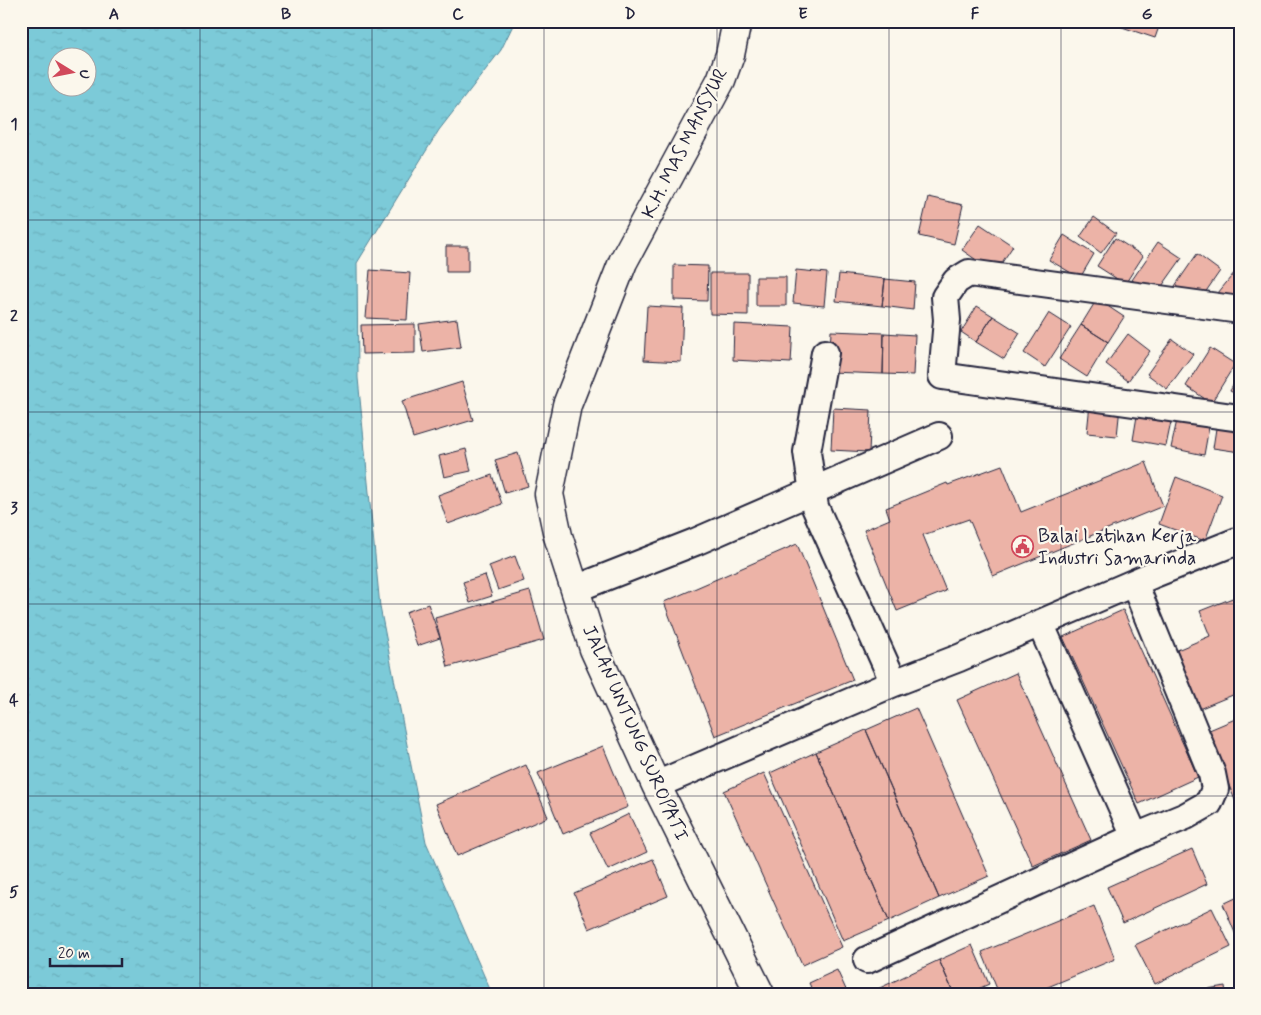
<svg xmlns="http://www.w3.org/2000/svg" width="1261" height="1015" font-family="Mynerve,sans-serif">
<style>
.water{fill:url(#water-ripples);stroke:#578799;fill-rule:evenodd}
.building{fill:#ecb3a7;stroke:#22223b}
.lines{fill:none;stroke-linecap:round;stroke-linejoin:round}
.street-casing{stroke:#22223b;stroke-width:30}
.secondary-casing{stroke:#22223b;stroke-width:31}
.street{stroke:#fbf7ec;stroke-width:26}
.secondary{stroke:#fbf7ec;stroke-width:28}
.grid{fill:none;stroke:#22223b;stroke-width:1;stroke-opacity:0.55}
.labels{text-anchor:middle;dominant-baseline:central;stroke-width:4.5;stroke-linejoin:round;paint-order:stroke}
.street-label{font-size:19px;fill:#22223b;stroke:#fbf7ec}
.poi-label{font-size:19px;fill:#22223b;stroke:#fbf7ec;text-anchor:start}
.neatline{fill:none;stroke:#22223b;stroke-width:2}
.grid-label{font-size:16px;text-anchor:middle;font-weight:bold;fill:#22223b}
</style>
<defs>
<pattern id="water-ripples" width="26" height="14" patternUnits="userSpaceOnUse" patternTransform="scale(1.25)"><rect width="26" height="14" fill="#7bcad8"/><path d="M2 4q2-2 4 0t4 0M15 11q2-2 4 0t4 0" fill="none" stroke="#6aadba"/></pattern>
</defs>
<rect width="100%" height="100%" fill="#fbf7ec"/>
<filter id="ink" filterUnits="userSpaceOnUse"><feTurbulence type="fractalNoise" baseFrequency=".02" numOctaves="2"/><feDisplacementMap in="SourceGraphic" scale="10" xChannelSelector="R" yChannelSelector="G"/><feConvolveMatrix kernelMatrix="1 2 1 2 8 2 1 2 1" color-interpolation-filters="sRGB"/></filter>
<g filter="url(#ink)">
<!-- water -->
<path class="water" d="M 21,21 L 515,21 L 501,50 L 439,130 L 357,263 L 358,378 L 380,607 L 426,842 L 492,994 L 21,994 ZM 58,58 L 88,58 L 88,88 L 58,88 Z"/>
<!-- building -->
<path class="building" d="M 1104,21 L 1161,21 L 1155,38 Z
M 928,197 L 963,205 L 954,244 L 919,236 Z
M 1094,217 L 1116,233 L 1101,253 L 1080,237 Z
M 980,224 L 1013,246 L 995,273 L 962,250 Z
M 1064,235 L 1094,254 L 1080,278 L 1049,260 Z
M 1115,238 L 1143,256 L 1125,284 L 1097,266 Z
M 1158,242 L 1182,258 L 1155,296 L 1132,280 Z
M 446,246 L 468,246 L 468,272 L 446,272 Z
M 1197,254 L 1220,271 L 1198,303 L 1175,286 Z
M 674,265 L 708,266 L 707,301 L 674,300 Z
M 1239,267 L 1240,308 L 1238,310 L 1218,293 Z
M 370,270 L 410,273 L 407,320 L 366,318 Z
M 796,270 L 827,273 L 824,306 L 793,303 Z
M 710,273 L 748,273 L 748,315 L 710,314 Z
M 839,274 L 885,279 L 882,306 L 836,301 Z
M 756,277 L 786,277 L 786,306 L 756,306 Z
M 885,279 L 915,282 L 913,310 L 882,306 Z
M 1097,299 L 1124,317 L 1108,342 L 1081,325 Z
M 647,306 L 683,308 L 681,362 L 644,360 Z
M 977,306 L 993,316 L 976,342 L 961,332 Z
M 1049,313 L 1071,327 L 1045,367 L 1024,353 Z
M 993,316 L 1020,333 L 1004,359 L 976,342 Z
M 457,319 L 461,347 L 423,352 L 419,324 Z
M 415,324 L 415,353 L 362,354 L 361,325 Z
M 734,324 L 793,327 L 791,363 L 733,360 Z
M 1081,325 L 1108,342 L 1087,377 L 1059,359 Z
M 831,331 L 884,333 L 883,374 L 829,372 Z
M 884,333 L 915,335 L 913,375 L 883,374 Z
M 1128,334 L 1150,351 L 1128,381 L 1106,364 Z
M 1172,339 L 1193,354 L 1167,389 L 1147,374 Z
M 1210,348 L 1235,364 L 1211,403 L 1186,386 Z
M 1240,373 L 1240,396 L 1230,391 Z
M 462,382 L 473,420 L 413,438 L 402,401 Z
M 1090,404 L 1120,407 L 1117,436 L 1087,433 Z
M 833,408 L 871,410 L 869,452 L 831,450 Z
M 1137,416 L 1171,422 L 1166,446 L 1133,440 Z
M 1177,420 L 1209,427 L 1204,455 L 1171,448 Z
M 1217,422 L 1240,425 L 1240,452 L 1213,448 Z
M 466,449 L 471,471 L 444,477 L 439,456 Z
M 518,453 L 528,486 L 505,493 L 495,460 Z
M 1146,462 L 1163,506 L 993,576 L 969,519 L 923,535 L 946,591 L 897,611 L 864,530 L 890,519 L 886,508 L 947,483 L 948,485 L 1002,465 L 1021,512 Z
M 492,475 L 502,504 L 448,524 L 438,495 Z
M 1176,477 L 1222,495 L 1205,541 L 1159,524 Z
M 797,544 L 853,680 L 715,736 L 664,602 Z
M 515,556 L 524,581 L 498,590 L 489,566 Z
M 485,575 L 492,596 L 470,603 L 463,582 Z
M 530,591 L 544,640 L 448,667 L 435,618 Z
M 1240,595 L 1240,692 L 1199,709 L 1175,651 L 1210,636 L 1200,611 Z
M 428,604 L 440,638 L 417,646 L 406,612 Z
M 1123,610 L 1198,777 L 1139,804 L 1063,637 Z
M 1016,673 L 1091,840 L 1033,866 L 957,700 Z
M 916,708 L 989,876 L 939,898 L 866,730 Z
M 1240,717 L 1240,810 L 1239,810 L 1207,731 Z
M 866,730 L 939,898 L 889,921 L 816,752 Z
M 603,746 L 628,807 L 563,834 L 538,773 Z
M 816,752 L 889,921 L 843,941 L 770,773 Z
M 526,765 L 548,817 L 457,856 L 436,804 Z
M 764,773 L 842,947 L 802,965 L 724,791 Z
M 629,814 L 647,852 L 608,870 L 590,833 Z
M 1192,849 L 1207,884 L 1123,923 L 1107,887 Z
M 653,859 L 668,896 L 589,929 L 574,893 Z
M 1240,896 L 1240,945 L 1223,904 Z
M 1094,906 L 1115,959 L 1031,994 L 999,994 L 982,952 Z
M 1212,908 L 1231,947 L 1155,984 L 1135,945 Z
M 972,945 L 989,984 L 967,994 L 954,994 L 939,960 Z
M 939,960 L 954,994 L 867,994 Z
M 837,970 L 848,994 L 814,994 L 809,983 Z
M 1225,986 L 1226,994 L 1177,994 Z"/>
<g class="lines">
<defs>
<path id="street" d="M 1240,310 L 969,273 L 956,281 L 945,297 L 947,320 L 942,376 L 1240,418
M 825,353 L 807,452 L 815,507 L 894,683
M 575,589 L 695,542 L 939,436
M 1040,623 L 1135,837
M 656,785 L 894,683 L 959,658 L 1152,575 L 1240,540
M 867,960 L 1135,837 L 1186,816 L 1209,803 L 1215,789 L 1212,774 L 1134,583"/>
<path id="secondary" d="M 737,21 L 730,55 L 721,80 L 623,262 L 567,405 L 549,494 L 558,536 L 594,649 L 656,785 L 760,994"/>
</defs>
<!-- street casing -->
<use href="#street" class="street-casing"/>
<!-- secondary casing -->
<use href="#secondary" class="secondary-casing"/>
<!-- street -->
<use href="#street" class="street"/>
<!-- secondary -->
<use href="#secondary" class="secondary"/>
</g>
</g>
<!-- grid -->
<path class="grid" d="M 200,21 L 200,994M 372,21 L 372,994M 544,21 L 544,994M 717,21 L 717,994M 889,21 L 889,994M 1061,21 L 1061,994M 21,220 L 1240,220M 21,412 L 1240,412M 21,604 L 1240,604M 21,796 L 1240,796"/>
<!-- icons -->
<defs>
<symbol id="civic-ring" viewBox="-11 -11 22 22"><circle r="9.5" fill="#fbf7ec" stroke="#d1495b" stroke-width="1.5"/><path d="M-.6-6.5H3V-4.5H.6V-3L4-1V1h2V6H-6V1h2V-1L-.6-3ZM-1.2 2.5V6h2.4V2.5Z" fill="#d1495b"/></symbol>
</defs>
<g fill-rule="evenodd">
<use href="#civic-ring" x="1010" y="534" width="25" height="25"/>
</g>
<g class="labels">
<!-- street labels -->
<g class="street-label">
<text transform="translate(685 143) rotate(-63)">K.H. MAS MANSYUR</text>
<text transform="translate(635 733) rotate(66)">JALAN UNTUNG SUROPATI</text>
</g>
<!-- poi labels -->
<g class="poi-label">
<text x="1038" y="536">Balai Latihan Kerja<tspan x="1038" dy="22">Industri Samarinda</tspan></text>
</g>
</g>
<!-- margin -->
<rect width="1261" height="1015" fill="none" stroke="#fbf7ec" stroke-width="55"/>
<!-- north arrow -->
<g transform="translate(72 72) rotate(100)"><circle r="24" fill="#fbf7ec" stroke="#a4a2a5"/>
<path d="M0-4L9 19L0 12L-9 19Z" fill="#d1495b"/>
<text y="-8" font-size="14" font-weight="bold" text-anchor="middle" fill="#22223b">U</text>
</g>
<!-- scale -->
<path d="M50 958v8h72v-8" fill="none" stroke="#22223b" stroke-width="2.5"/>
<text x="58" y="958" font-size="15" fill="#22223b" stroke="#fbf7ec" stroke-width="4" paint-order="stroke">20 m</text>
<rect x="28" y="28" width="1206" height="960" class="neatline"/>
<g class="grid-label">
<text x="114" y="19">A</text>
<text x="286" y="19">B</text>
<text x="458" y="19">C</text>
<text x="630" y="19">D</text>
<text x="803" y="19">E</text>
<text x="975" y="19">F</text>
<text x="1147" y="19">G</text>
<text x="14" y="129">1</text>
<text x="14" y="321">2</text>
<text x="14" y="513">3</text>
<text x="14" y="705">4</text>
<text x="14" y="897">5</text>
</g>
</svg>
